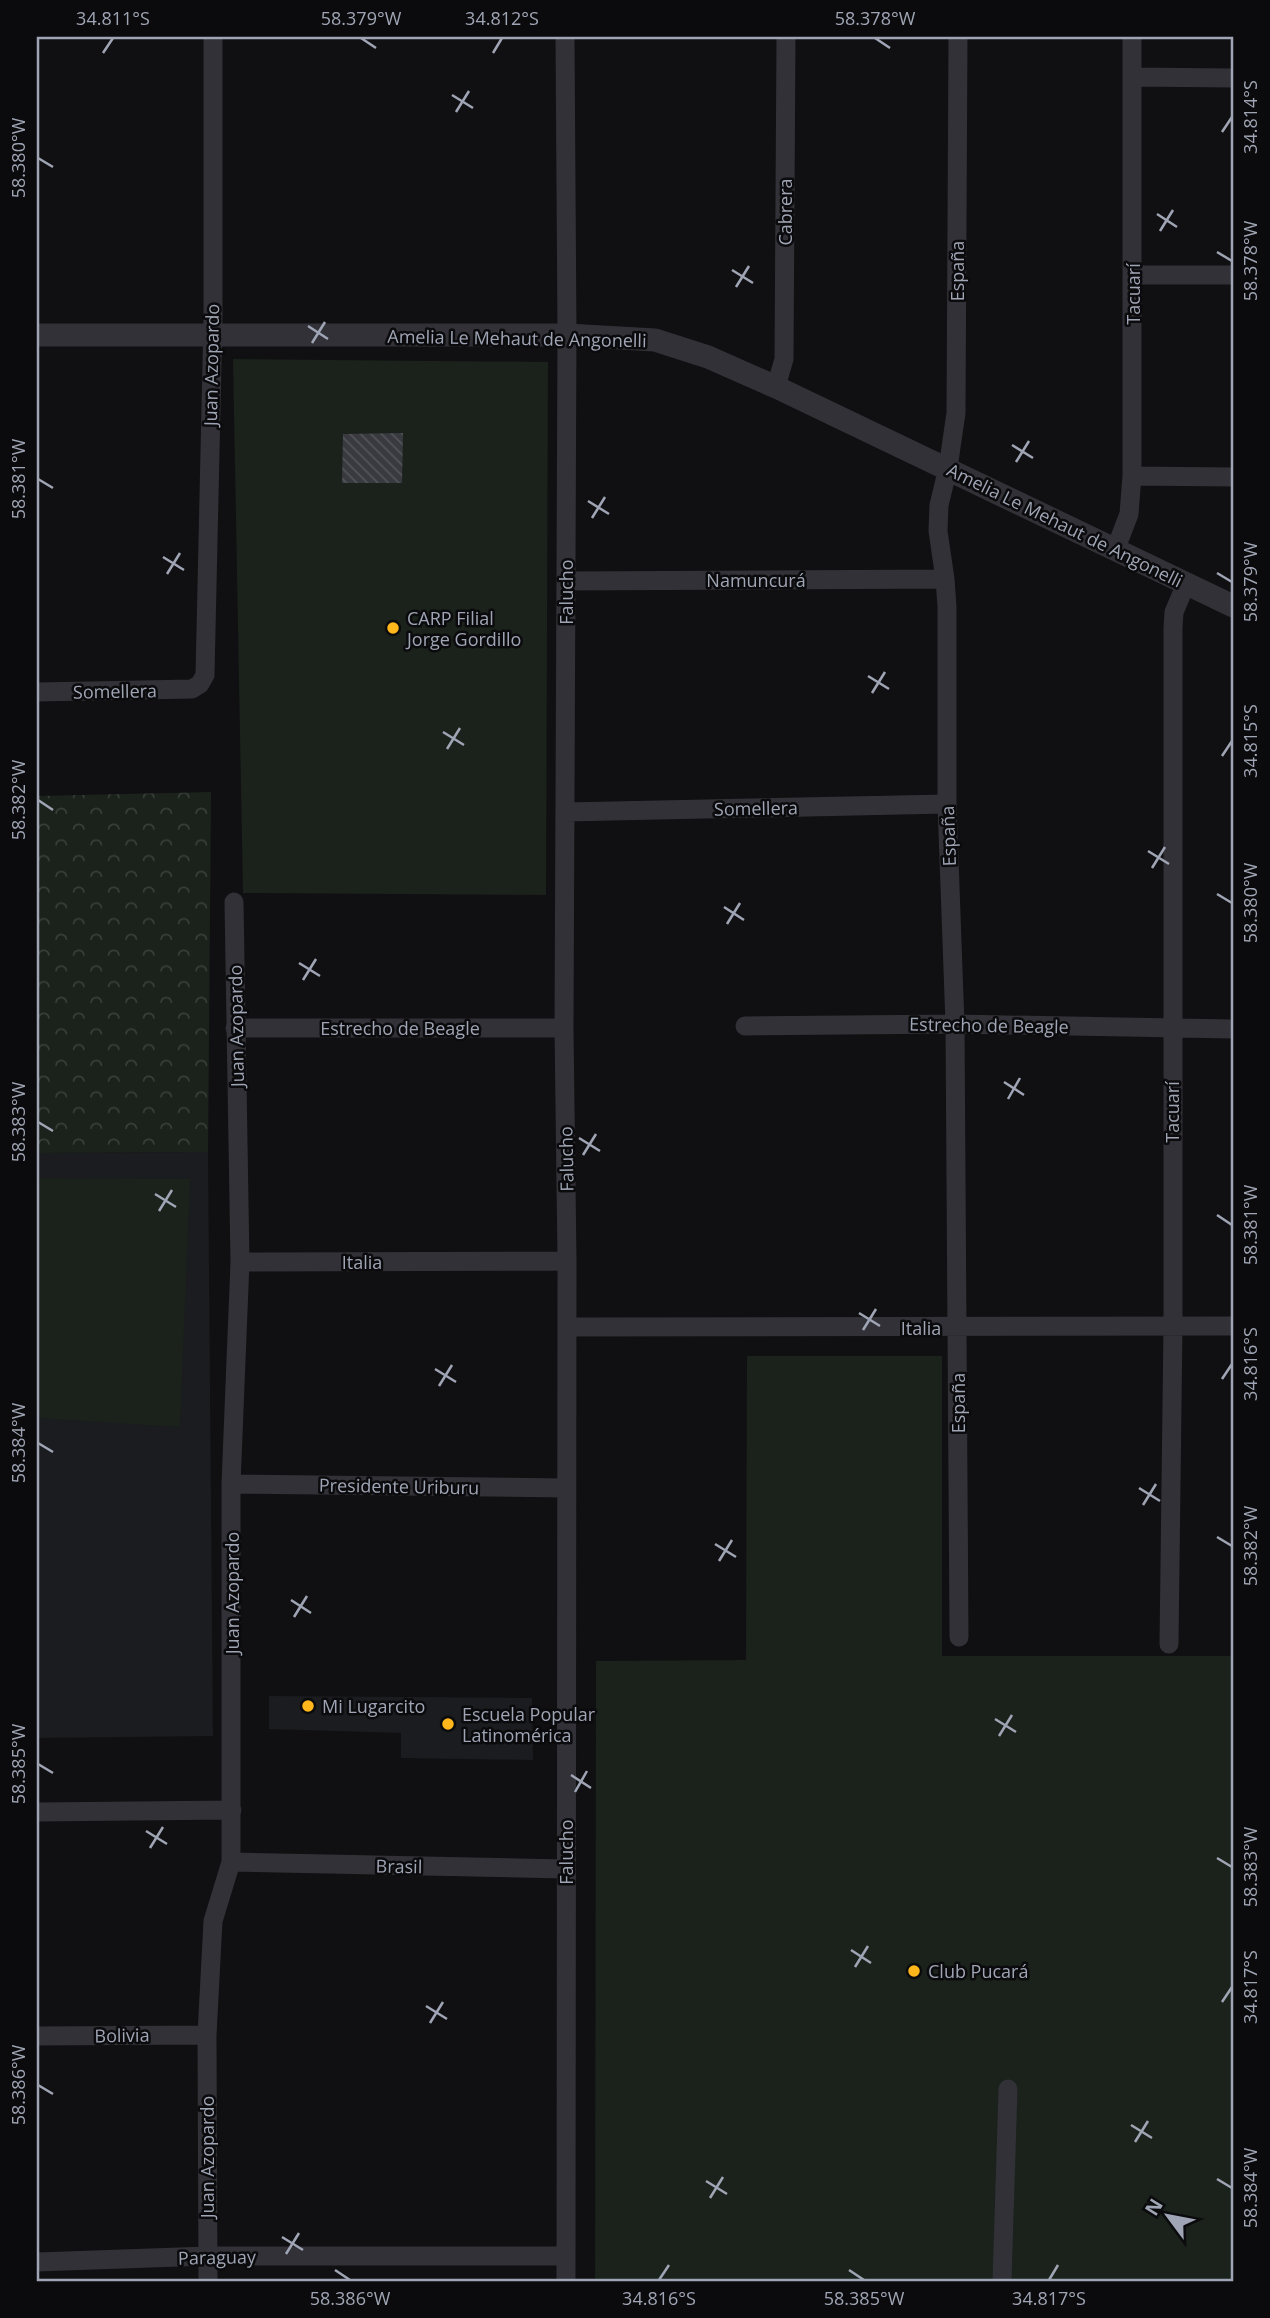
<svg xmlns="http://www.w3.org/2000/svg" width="1270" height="2318" font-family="'Open Sans',sans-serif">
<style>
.built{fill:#1b1c1f}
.forest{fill:url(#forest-crowns)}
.garden{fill:#1a221b}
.building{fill:url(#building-back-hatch)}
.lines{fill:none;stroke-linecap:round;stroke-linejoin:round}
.minor{stroke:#313137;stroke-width:19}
.tertiary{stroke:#313137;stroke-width:23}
.ticks{fill:none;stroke:#9fa5b4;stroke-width:2.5}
.poi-dot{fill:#ffb71b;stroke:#0b0b0d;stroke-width:2.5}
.labels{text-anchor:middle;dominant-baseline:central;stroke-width:5;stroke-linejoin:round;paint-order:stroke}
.street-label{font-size:18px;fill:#9fa5b4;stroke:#0b0b0d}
.poi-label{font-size:18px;fill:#9fa5b4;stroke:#0b0b0d;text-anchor:start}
.neatline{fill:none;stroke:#9fa5b4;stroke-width:2.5}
.ticks-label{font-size:18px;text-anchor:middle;fill:#9fa5b4}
</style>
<defs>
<pattern id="forest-crowns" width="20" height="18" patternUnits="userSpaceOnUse" patternTransform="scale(1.75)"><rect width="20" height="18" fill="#1a221b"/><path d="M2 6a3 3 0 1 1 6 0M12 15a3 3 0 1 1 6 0" fill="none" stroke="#383f3a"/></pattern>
<pattern id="building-back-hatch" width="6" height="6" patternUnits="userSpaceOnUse" patternTransform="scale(1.75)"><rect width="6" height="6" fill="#393a40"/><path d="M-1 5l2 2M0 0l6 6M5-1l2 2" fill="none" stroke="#525459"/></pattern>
</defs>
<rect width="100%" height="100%" fill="#101012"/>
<!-- built -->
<path class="built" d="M 208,1152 L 213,1736 L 37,1738 L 37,1153 Z
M 269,1696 L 532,1698 L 533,1760 L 401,1758 L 401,1733 L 269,1729 Z"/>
<!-- forest -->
<path class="forest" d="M 211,792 L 208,1152 L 37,1153 L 37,796 Z"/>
<!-- garden -->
<path class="garden" d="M 233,359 L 548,362 L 546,895 L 243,893 Z
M 37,1178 L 190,1179 L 180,1427 L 37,1418 Z
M 747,1356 L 942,1356 L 942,1656 L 1233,1656 L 1233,2281 L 595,2281 L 596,1661 L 746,1660 Z"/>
<!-- building -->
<path class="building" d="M 403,433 L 402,483 L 342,483 L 343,434 Z"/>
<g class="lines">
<!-- minor -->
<path class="minor" d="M 565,37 L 567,335 L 564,1028 L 567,1261 L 566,2281
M 958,37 L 956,413 L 948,468 L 939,505 L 938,531 L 945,579 L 947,607 L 947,804 L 955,1024 L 959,1637
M 1133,77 L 1233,78
M 1133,275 L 1233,275
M 776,387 L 784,359 L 786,37
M 1132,476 L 1233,477
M 1116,548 L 1129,514 L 1132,476 L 1132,37
M 566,581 L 945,579
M 37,692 L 192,689 L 200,684 L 205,675 L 213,318 L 213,37
M 565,812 L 947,804
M 745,1026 L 955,1024 L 1233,1029
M 235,1028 L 564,1028
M 240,1262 L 567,1261
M 567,1327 L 1233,1326
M 231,1484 L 566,1488
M 1169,1644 L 1173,1326 L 1173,628 L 1174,612 L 1186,584
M 37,1812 L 232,1810
M 231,1862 L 566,1869
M 37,2036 L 207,2035
M 37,2262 L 208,2256 L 566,2256
M 208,2281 L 207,2035 L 213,1921 L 231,1862 L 231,1484 L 240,1262 L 234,902
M 1002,2281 L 1008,2089"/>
<!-- tertiary -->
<path class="tertiary" d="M 37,335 L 567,335 L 655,340 L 708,357 L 776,387 L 1233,606"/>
</g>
<!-- ticks -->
<path class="ticks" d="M 361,38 L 376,48M 875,38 L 890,48M 103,53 L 113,38M 493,53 L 502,38M 452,95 L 473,108M 456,112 L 469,91M 1222,132 L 1232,117M 38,158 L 53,167M 1157,214 L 1177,227M 1160,231 L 1173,210M 1217,252 L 1232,261M 732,270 L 753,283M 736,287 L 749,266M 308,326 L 328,339M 312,343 L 325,322M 1012,445 L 1033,458M 1016,462 L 1029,441M 38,479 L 53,488M 588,501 L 609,514M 592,518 L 605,497M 163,557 L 184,570M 1217,573 L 1232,582M 167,574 L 180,553M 868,676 L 889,689M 872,693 L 885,672M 443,732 L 464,745M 447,749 L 460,728M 1222,756 L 1232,741M 38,800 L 53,810M 1148,851 L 1169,864M 1152,868 L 1165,847M 1217,894 L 1232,903M 724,907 L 744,920M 727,924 L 740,903M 299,963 L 320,976M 303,980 L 316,959M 1004,1082 L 1024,1095M 1008,1099 L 1020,1078M 38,1122 L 53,1131M 579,1138 L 600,1151M 583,1155 L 596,1134M 155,1194 L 176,1207M 159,1211 L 172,1190M 1217,1215 L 1232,1225M 859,1313 L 880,1326M 863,1330 L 876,1309M 435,1369 L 456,1382M 1222,1379 L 1232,1364M 439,1386 L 452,1365M 38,1443 L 53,1452M 1139,1488 L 1160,1501M 1143,1505 L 1156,1484M 1217,1537 L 1232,1546M 715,1544 L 736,1557M 719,1561 L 732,1540M 291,1600 L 311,1613M 294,1617 L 307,1596M 995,1719 L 1016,1732M 999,1736 L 1012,1715M 38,1764 L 53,1773M 571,1775 L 591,1788M 575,1792 L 587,1771M 146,1831 L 167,1844M 150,1848 L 163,1827M 1217,1858 L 1232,1867M 851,1950 L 871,1963M 855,1967 L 868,1946M 1222,2002 L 1232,1987M 426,2006 L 447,2019M 430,2023 L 443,2002M 38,2085 L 53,2094M 1131,2125 L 1152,2138M 1135,2142 L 1148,2121M 1217,2179 L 1232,2188M 706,2181 L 727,2194M 710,2198 L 723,2177M 282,2237 L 303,2250M 286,2254 L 299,2233M 335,2270 L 350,2280M 849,2270 L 864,2280M 659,2280 L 669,2265M 1049,2280 L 1058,2265"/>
<!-- markers -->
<g class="poi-dot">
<circle cx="393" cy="628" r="7"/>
<circle cx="308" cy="1706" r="7"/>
<circle cx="448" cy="1724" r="7"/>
<circle cx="914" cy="1971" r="7"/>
</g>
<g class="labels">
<!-- street labels -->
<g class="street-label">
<text transform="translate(785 212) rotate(-90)">Cabrera</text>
<text transform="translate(957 271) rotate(-90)">España</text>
<text transform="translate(1133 294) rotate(-90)">Tacuarí</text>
<text transform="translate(517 338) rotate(1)">Amelia Le Mehaut de Angonelli</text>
<text transform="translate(211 365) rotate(-89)">Juan Azopardo</text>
<text transform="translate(1065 525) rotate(26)">Amelia Le Mehaut de Angonelli</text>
<text x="756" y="580">Namuncurá</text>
<text transform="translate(566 592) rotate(-90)">Falucho</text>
<text transform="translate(115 691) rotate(-1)">Somellera</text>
<text transform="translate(756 808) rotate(-1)">Somellera</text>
<text transform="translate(948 836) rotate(-92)">España</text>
<text transform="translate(989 1025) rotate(1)">Estrecho de Beagle</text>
<text transform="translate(236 1026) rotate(-91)">Juan Azopardo</text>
<text x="400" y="1028">Estrecho de Beagle</text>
<text transform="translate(1172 1112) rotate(-90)">Tacuarí</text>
<text transform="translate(566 1159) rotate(-91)">Falucho</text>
<text x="362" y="1262">Italia</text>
<text x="921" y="1328">Italia</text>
<text transform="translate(958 1403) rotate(-90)">España</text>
<text transform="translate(399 1486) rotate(1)">Presidente Uriburu</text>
<text transform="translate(232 1593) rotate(-90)">Juan Azopardo</text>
<text transform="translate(566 1852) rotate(-90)">Falucho</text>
<text transform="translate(399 1866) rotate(1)">Brasil</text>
<text transform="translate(122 2035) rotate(-1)">Bolivia</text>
<text transform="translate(207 2157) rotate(-90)">Juan Azopardo</text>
<text transform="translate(217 2257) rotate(-1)">Paraguay</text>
</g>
<!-- poi labels -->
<g class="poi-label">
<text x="407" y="618">CARP Filial<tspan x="407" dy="21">Jorge Gordillo</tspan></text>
<text x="322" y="1706">Mi Lugarcito</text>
<text x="462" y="1714">Escuela Popular<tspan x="462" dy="21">Latinomérica</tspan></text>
<text x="928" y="1971">Club Pucará</text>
</g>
</g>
<!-- border -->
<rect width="1270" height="2318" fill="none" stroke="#0b0b0d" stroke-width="77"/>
<!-- north arrow -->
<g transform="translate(1168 2216) rotate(302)" stroke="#0b0b0d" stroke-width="5" paint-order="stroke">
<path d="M0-5L12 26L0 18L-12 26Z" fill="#9fa5b4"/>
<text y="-10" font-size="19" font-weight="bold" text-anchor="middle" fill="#9fa5b4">N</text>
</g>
<rect x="38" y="38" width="1194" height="2242" class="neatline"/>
<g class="ticks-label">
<text x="113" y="25">34.811°S</text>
<text x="361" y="25">58.379°W</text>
<text x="502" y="25">34.812°S</text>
<text x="875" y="25">58.378°W</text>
<text transform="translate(1251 117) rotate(-90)" y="6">34.814°S</text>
<text transform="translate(19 158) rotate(-90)" y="6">58.380°W</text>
<text transform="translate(1251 261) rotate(-90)" y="6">58.378°W</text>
<text transform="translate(19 479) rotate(-90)" y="6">58.381°W</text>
<text transform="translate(1251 582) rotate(-90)" y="6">58.379°W</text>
<text transform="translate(1251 741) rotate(-90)" y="6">34.815°S</text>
<text transform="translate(19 800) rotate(-90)" y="6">58.382°W</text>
<text transform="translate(1251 903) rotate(-90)" y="6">58.380°W</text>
<text transform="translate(19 1122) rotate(-90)" y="6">58.383°W</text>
<text transform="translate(1251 1225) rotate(-90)" y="6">58.381°W</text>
<text transform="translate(1251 1364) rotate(-90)" y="6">34.816°S</text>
<text transform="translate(19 1443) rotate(-90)" y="6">58.384°W</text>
<text transform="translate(1251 1546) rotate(-90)" y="6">58.382°W</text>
<text transform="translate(19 1764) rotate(-90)" y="6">58.385°W</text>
<text transform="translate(1251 1867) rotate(-90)" y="6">58.383°W</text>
<text transform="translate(1251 1987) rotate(-90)" y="6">34.817°S</text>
<text transform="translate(19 2085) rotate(-90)" y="6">58.386°W</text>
<text transform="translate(1251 2188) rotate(-90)" y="6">58.384°W</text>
<text x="350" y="2305">58.386°W</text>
<text x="659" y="2305">34.816°S</text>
<text x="864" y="2305">58.385°W</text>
<text x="1049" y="2305">34.817°S</text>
</g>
</svg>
